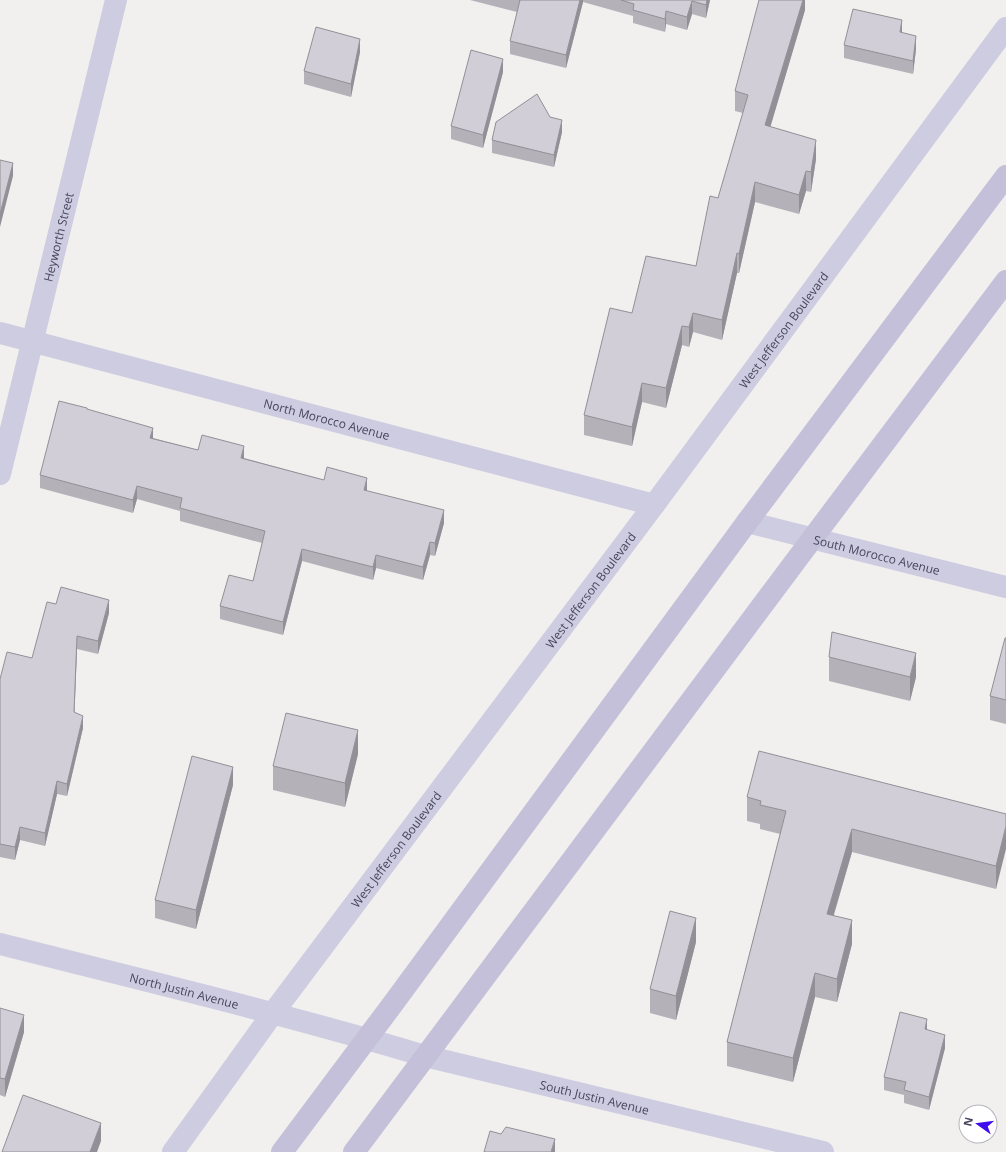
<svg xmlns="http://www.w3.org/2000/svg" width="1006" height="1152" font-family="'Open Sans',sans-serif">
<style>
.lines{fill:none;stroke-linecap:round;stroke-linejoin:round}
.minor{stroke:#cecce0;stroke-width:22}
.secondary{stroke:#c4c0d9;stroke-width:22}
.wall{fill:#b4b1b9}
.shaded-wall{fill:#929096}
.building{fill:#d1ced7;stroke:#929096}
.labels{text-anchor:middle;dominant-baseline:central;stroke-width:3;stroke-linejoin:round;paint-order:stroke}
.street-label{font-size:12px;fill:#48455d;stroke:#fff}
</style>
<rect width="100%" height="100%" fill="#f1f0ee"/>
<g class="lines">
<!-- minor -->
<g class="minor">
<path id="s1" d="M 0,333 L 654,505"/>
<path id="s2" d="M 0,474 L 116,0"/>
<path id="s3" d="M 747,522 L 1006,587"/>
<path id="s4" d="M 0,944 C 142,980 285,1014 425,1056 L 823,1152"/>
<path id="s5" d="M 173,1152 L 273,1013 L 654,505 L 1006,28"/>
</g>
<!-- secondary -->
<path class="secondary" d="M 282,1152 L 395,1001 L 747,522 L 1006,176
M 354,1152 L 812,539 L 1006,281"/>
</g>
<!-- wall -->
<path class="wall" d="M 470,0 L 710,0 L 706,18 L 692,14 L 687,30 L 666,24 L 665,32 L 633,23 L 633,16 L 583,2 L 566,68 L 510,54 L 510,41 L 517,12 Z
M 805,0 L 805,10 L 770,127 L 816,159 L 811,192 L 806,191 L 799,214 L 755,202 L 739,273 L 737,273 L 722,340 L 693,332 L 689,347 L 682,345 L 666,408 L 642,402 L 632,446 L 584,435 L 584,415 L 632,313 L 696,266 L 718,198 L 743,113 L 735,111 L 735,91 Z
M 902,33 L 916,49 L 913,74 L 844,58 L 844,45 Z
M 360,52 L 351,97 L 304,84 L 304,71 Z
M 503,72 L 483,148 L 451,139 L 451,126 Z
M 550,117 L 562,132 L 554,167 L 492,153 L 492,140 Z
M 87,409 L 153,438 L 198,450 L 244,458 L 324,480 L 367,491 L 444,523 L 435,556 L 430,555 L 423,580 L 376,568 L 373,580 L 302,561 L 283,635 L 220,619 L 220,606 L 253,581 L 262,543 L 180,521 L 180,511 L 137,499 L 133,513 L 40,488 L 40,475 Z
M 109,613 L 98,654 L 77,649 L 74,712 L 83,728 L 67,796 L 57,794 L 45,846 L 20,840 L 15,860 L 0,857 L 0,679 L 32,658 Z
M 1006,638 L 1006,724 L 990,720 L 990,696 Z
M 829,657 L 916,677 L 910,701 L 829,681 Z
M 358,754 L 345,807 L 273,790 L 273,766 Z
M 233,785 L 196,929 L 155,918 L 155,900 Z
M 747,797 L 1006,814 L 996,889 L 852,852 L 834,915 L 852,944 L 837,1002 L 815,997 L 793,1082 L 727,1066 L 727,1042 L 780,834 L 760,829 L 760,824 L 747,821 Z
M 696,942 L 676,1020 L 650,1013 L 650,989 Z
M 0,1008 L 24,1032 L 5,1097 L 0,1095 Z
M 927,1030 L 945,1048 L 929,1110 L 904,1103 L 904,1095 L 884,1090 L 884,1077 Z"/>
<!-- shaded-wall -->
<path class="shaded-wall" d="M 580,0 L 583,0 L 583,2 L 566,68 L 566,55 Z
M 707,0 L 710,0 L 706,18 L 706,5 Z
M 803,0 L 805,0 L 805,10 L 765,145 L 765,125 Z
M 692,1 L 692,14 L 687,30 L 687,17 Z
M 666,11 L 666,24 L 665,32 L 665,19 Z
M 902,20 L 902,33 L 900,32 Z
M 916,36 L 916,49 L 913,74 L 913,61 Z
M 360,39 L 360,52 L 351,97 L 351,84 Z
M 503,59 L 503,72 L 483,148 L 483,135 Z
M 562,120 L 562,132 L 554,167 L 554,155 Z
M 816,140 L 816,159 L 811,192 L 811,172 Z
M 13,163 L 13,176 L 0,227 L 0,214 Z
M 806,171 L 806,191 L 799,214 L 799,195 Z
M 755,182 L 755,202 L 739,273 L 739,254 Z
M 737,253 L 737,273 L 722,340 L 722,320 Z
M 693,313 L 693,332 L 689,347 L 689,327 Z
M 682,326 L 682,345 L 666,408 L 666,388 Z
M 642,383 L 642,402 L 632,446 L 632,427 Z
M 153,428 L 153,441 L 150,438 Z
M 244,446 L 244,459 L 241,458 Z
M 367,478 L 367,491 L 364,490 Z
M 137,486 L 137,499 L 133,513 L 133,500 Z
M 444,510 L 444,523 L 435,556 L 435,543 Z
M 430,542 L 430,555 L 423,580 L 423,567 Z
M 302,549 L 302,561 L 283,635 L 283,622 Z
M 376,555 L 376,568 L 373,580 L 373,567 Z
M 109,600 L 109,613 L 98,654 L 98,641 Z
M 77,636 L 77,649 L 74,725 L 74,712 Z
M 916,653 L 916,677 L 910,701 L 910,677 Z
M 83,716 L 83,728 L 67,796 L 67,784 Z
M 358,730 L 358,754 L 345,807 L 345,783 Z
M 233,767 L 233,785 L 196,929 L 196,910 Z
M 57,781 L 57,794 L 45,846 L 45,833 Z
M 1006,826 L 1006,849 L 996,889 L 996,866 Z
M 20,827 L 20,840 L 15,860 L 15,847 Z
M 852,829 L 852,852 L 827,937 L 827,914 Z
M 696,918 L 696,942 L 676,1020 L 676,996 Z
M 852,920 L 852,944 L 837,1002 L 837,979 Z
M 815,973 L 815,997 L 793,1082 L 793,1058 Z
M 24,1015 L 24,1032 L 5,1097 L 5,1079 Z
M 927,1019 L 927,1032 L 925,1029 Z
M 945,1035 L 945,1048 L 929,1110 L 929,1097 Z
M 101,1123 L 101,1141 L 97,1152 L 90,1152 Z
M 555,1139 L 555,1152 L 551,1152 Z"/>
<!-- building -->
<path class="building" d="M 519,0 L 580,0 L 566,55 L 510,41 L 520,0 Z
M 621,0 L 707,0 L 706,5 L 692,1 L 687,17 L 666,11 L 665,19 L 633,10 L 634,4 Z
M 759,0 L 803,0 L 765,125 L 816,140 L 811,172 L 806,171 L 799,195 L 755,182 L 739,254 L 737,253 L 722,320 L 693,313 L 689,327 L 682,326 L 666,388 L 642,383 L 632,427 L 584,415 L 610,308 L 632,313 L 646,256 L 696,266 L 710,196 L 718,198 L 748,95 L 735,91 Z
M 853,9 L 902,20 L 900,32 L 916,36 L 913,61 L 844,45 Z
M 316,27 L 360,39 L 351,84 L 304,71 Z
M 471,50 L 503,59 L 483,135 L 451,126 Z
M 537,94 L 550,117 L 562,120 L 554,155 L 492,140 L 496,122 Z
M 0,160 L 13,163 L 0,214 Z
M 59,401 L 87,408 L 87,409 L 153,428 L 150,438 L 198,450 L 202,435 L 244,446 L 241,458 L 324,480 L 327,467 L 367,478 L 364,490 L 444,510 L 435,543 L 430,542 L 423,567 L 376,555 L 373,567 L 302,549 L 283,622 L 220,606 L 229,575 L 253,581 L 265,531 L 180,508 L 182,498 L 137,486 L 133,500 L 40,475 Z
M 61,587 L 109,600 L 98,641 L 77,636 L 74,712 L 83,716 L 67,784 L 57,781 L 45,833 L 20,827 L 15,847 L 0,844 L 0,679 L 7,652 L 32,658 L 47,602 L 56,604 Z
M 832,632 L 916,653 L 910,677 L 829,657 Z
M 1005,638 L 1006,638 L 1006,700 L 990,696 Z
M 286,713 L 358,730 L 345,783 L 273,766 Z
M 759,751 L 1006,814 L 1006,826 L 996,866 L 852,829 L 827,914 L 852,920 L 837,979 L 815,973 L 793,1058 L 727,1042 L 786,811 L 760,805 L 761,801 L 747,797 Z
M 192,756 L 233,767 L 196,910 L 155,900 Z
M 670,911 L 696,918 L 676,996 L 650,989 Z
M 0,1008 L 24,1015 L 5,1079 L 0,1078 Z
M 900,1012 L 927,1019 L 925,1029 L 945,1035 L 929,1097 L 904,1090 L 906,1082 L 884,1077 Z
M 23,1095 L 101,1123 L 90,1152 L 2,1152 Z
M 506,1127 L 555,1139 L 551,1152 L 484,1152 L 490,1131 L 501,1134 Z"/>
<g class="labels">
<!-- street labels -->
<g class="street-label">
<text stroke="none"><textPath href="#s2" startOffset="244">Heyworth Street</textPath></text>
<text stroke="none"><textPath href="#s5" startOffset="1024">West Jefferson Boulevard</textPath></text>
<text stroke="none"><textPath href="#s1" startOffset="338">North Morocco Avenue</textPath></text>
<text stroke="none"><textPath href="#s3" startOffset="134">South Morocco Avenue</textPath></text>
<text stroke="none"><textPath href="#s5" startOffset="700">West Jefferson Boulevard</textPath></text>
<text stroke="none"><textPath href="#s5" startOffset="376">West Jefferson Boulevard</textPath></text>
<text stroke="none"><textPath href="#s4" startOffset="190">North Justin Avenue</textPath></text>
<text stroke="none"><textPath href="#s4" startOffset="614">South Justin Avenue</textPath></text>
</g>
</g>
<!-- north arrow -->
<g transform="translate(978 1124) rotate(284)"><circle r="19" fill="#ffffff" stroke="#b6b5be"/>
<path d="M0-3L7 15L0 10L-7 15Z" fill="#3f0dec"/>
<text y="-6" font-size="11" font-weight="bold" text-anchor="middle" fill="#48455d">N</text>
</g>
</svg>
